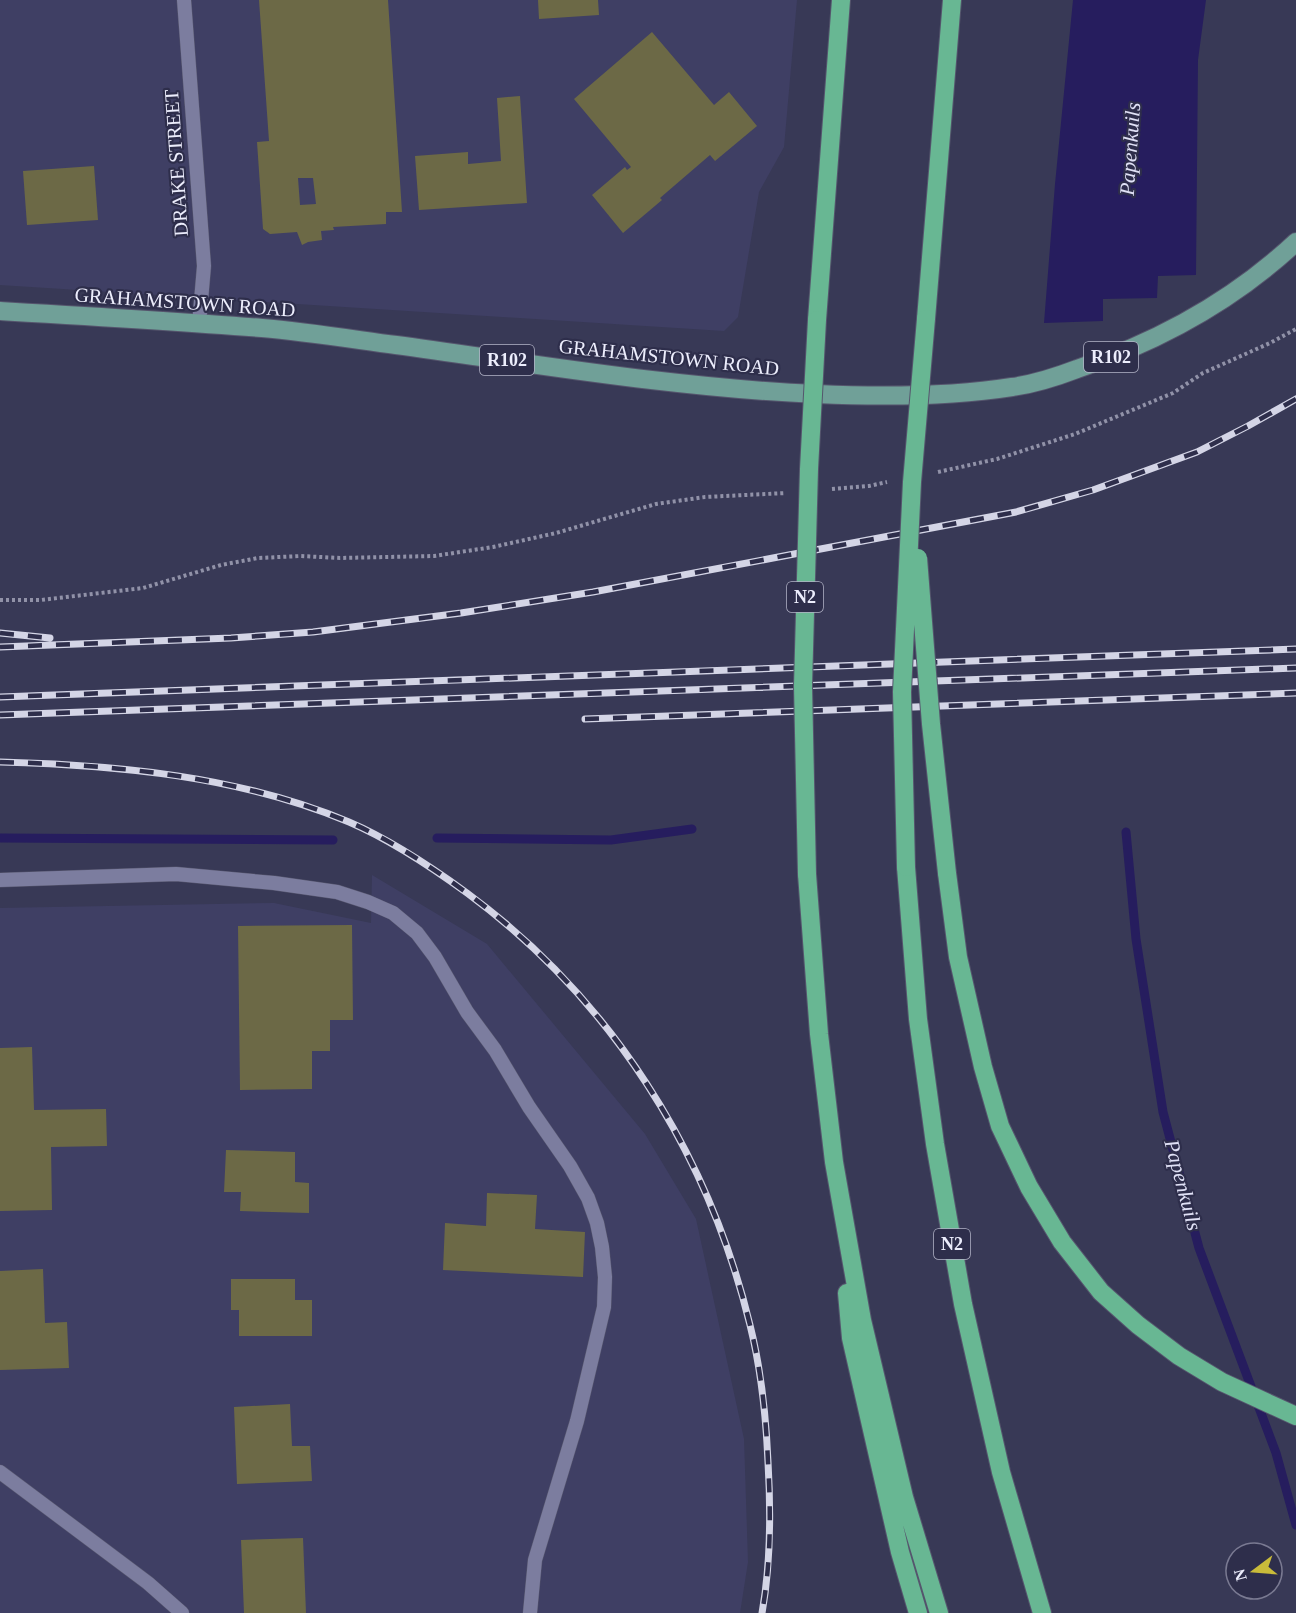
<svg xmlns="http://www.w3.org/2000/svg" width="1296" height="1613" font-family="'Times New Roman',serif">
<style>
.built{fill:#3f3f64}
.water{fill:#261d5e}
.lines{fill:none;stroke-linecap:round;stroke-linejoin:round}
.stream{stroke:#261d5e;stroke-width:9}
.building{fill:#6c6946;fill-rule:evenodd}
.lane-casing{stroke:#55556d;stroke-width:15}
.primary-casing{stroke:#55556d;stroke-width:20}
.highway-casing{stroke:#55556d;stroke-width:20}
.path{stroke:#9192a8;stroke-width:4;stroke-dasharray:3 3;stroke-linecap:butt}
.lane{stroke:#7c7d9f;stroke-width:14}
.primary{stroke:#70a098;stroke-width:18}
.highway{stroke:#68b793;stroke-width:18}
.rail-casing{stroke:#d4d5e6;stroke-width:7}
.rail{stroke:#2e2e4b;stroke-width:4.5;stroke-dasharray:14;stroke-linecap:butt}
.highway-bridge-casing{stroke:#55556d;stroke-width:20;stroke-linecap:butt}
.highway-bridge{stroke:#68b793;stroke-width:18}
.labels{text-anchor:middle;dominant-baseline:central;stroke-width:4.5;stroke-linejoin:round;paint-order:stroke}
.shield{fill:#2e2e4b;stroke:#b3b4c7;stroke-width:1.5}
.shield-label{font-size:18px;font-weight:bold;fill:#ecedfc}
.street-label{font-size:20px;fill:#ecedfc;stroke:#2e2e4b}
.water-label{font-size:21px;font-style:italic;fill:#e0e1f6;stroke:#2e2e4b}
</style>
<rect width="100%" height="100%" fill="#383956"/>
<!-- built -->
<path class="built" d="M 0,0 L 797,0 L 784,147 L 759,192 L 738,317 L 724,331 L 0,285 Z
M 372,875 L 487,944 L 645,1134 L 696,1219 L 744,1439 L 748,1562 L 740,1613 L 0,1613 L 0,908 L 274,903 L 371,923 Z"/>
<!-- water -->
<path class="water" d="M 1073,0 L 1206,0 L 1198,60 L 1196,275 L 1158,276 L 1157,298 L 1103,299 L 1103,321 L 1044,323 L 1055,184 Z"/>
<g class="lines">
<!-- stream -->
<path class="stream" d="M 1126,832 L 1136,939 L 1163,1112 L 1199,1248 L 1276,1453 L 1296,1525
M 0,838 L 333,840
M 437,838 L 611,840 L 692,829"/>
</g>
<!-- building -->
<path class="building" d="M 259,0 L 388,0 L 402,212 L 386,212 L 386,224 L 333,227 L 334,230 L 321,231 L 322,240 L 308,242 L 302,245 L 297,232 L 270,234 L 263,229 L 257,142 L 269,141 ZM 298,178 L 313,178 L 316,204 L 300,205 Z
M 538,0 L 598,0 L 599,15 L 539,19 Z
M 652,32 L 714,105 L 729,92 L 757,126 L 715,161 L 710,155 L 660,198 L 662,200 L 623,233 L 592,195 L 625,167 L 627,170 L 631,167 L 574,99 Z
M 520,96 L 527,203 L 419,210 L 415,156 L 468,152 L 468,164 L 501,161 L 497,98 Z
M 94,166 L 98,220 L 27,225 L 23,171 Z
M 352,925 L 353,1020 L 330,1020 L 330,1051 L 312,1051 L 312,1089 L 240,1090 L 238,926 Z
M 32,1047 L 34,1110 L 106,1109 L 107,1146 L 51,1147 L 52,1210 L 0,1211 L 0,1048 Z
M 226,1150 L 295,1152 L 295,1182 L 309,1183 L 309,1213 L 240,1211 L 241,1192 L 224,1192 Z
M 487,1193 L 537,1195 L 535,1229 L 585,1232 L 583,1277 L 443,1270 L 445,1223 L 486,1226 Z
M 43,1269 L 45,1323 L 67,1322 L 69,1368 L 0,1370 L 0,1271 Z
M 231,1279 L 295,1279 L 295,1300 L 312,1300 L 312,1336 L 239,1336 L 239,1310 L 231,1310 Z
M 290,1404 L 292,1446 L 310,1446 L 312,1481 L 237,1484 L 234,1407 Z
M 303,1538 L 306,1613 L 244,1613 L 241,1540 Z"/>
<g class="lines">
<defs>
<path id="lane" d="M 184,0 L 204,266 L 199,324
M 0,880 L 176,874 L 274,883 L 337,892 L 368,902 L 393,913 L 417,933 L 435,957 L 467,1012 L 495,1050 L 529,1107 L 570,1166 L 588,1198 L 597,1223 L 602,1247 L 605,1277 L 604,1307 L 577,1421 L 535,1560 L 530,1613
M 0,1472 L 148,1583 L 182,1613"/>
<path id="primary" d="M 0,311 C 87,316 175,321 262,328 C 307,332 351,339 396,345 C 536,364 676,388 817,394 C 882,397 948,397 1012,387 C 1034,384 1056,377 1077,369 C 1157,342 1234,300 1296,242"/>
<path id="highway" d="M 926,319 L 952,0
M 817,320 L 841,0
M 906,867 L 918,1019 L 935,1144 L 963,1304 L 1001,1472 L 1042,1613
M 947,873 L 958,957 L 983,1067 L 1000,1126 L 1029,1187 L 1062,1242 L 1101,1292 L 1138,1325 L 1179,1356 L 1222,1382 L 1296,1416
M 807,874 L 819,1034 L 834,1162 L 862,1320 L 904,1497 L 939,1613
M 847,1293 L 851,1338 L 900,1552 L 918,1613"/>
</defs>
<!-- lane casing -->
<use href="#lane" class="lane-casing"/>
<!-- primary casing -->
<use href="#primary" class="primary-casing"/>
<!-- highway casing -->
<use href="#highway" class="highway-casing"/>
<!-- path -->
<path class="path" d="M 938,472 L 997,459 L 1075,434 L 1173,393 L 1203,373 L 1270,343 L 1296,329
M 832,489 L 869,486 L 887,482
M 0,600 L 41,600 L 143,588 L 221,565 L 258,558 L 301,556 L 340,558 L 434,556 L 493,547 L 556,533 L 656,504 L 705,497 L 786,493"/>
<!-- lane -->
<use href="#lane" class="lane"/>
<!-- primary -->
<use href="#primary" class="primary"/>
<!-- highway -->
<use href="#highway" class="highway"/>
<defs>
<path id="rail" d="M 0,633 L 50,638
M 0,647 L 231,638 L 313,632 L 461,613 L 593,592 L 773,558 L 1016,512 L 1093,490 L 1197,452 L 1248,426 L 1296,399
M 0,697 L 1296,649
M 0,715 L 1296,668
M 585,719 L 1296,693
M 0,762 C 118,765 239,776 349,822 C 391,840 430,866 467,893 C 611,999 708,1152 750,1325 C 761,1369 766,1416 768,1462 C 771,1513 771,1563 762,1613"/>
</defs>
<!-- rail casing -->
<use href="#rail" class="rail-casing"/>
<!-- rail -->
<use href="#rail" class="rail"/>
<defs>
<path id="highway-bridge" d="M 918,558 L 931,724 L 947,873
M 906,867 L 902,692 L 912,482 L 926,319
M 807,874 L 803,686 L 809,469 L 817,320"/>
</defs>
<!-- highway-bridge casing -->
<use href="#highway-bridge" class="highway-bridge-casing"/>
<!-- highway-bridge -->
<use href="#highway-bridge" class="highway-bridge"/>
</g>
<g class="labels">
<!-- shield labels -->
<g class="shield">
<rect x="1084" y="342" width="54" height="30" rx="4.5"/>
<rect x="480" y="345" width="54" height="30" rx="4.5"/>
<rect x="787" y="582" width="36" height="30" rx="4.5"/>
<rect x="934" y="1229" width="36" height="30" rx="4.5"/>
</g>
<g class="shield-label">
<text x="1111" y="357">R102</text>
<text x="507" y="360">R102</text>
<text x="805" y="597">N2</text>
<text x="952" y="1244">N2</text>
</g>
<!-- street labels -->
<g class="street-label">
<text transform="translate(176 163) rotate(-94)">DRAKE STREET</text>
<text transform="translate(185 302) rotate(4)">GRAHAMSTOWN ROAD</text>
<text transform="translate(669 357) rotate(6)">GRAHAMSTOWN ROAD</text>
</g>
<!-- water labels -->
<g class="water-label">
<text transform="translate(1130 149) rotate(-86)">Papenkuils</text>
<text transform="translate(1183 1185) rotate(75)">Papenkuils</text>
</g>
</g>
<!-- north arrow -->
<g transform="translate(1254 1571) rotate(254)"><circle r="28" fill="#2e2e4b" stroke="#7a7a92" stroke-width="1.5"/>
<path d="M0-4.5L10 22L0 15L-10 22Z" fill="#c9bb3a"/>
<text y="-9" font-size="16" font-weight="bold" text-anchor="middle" fill="#ecedfc">N</text>
</g>
</svg>
